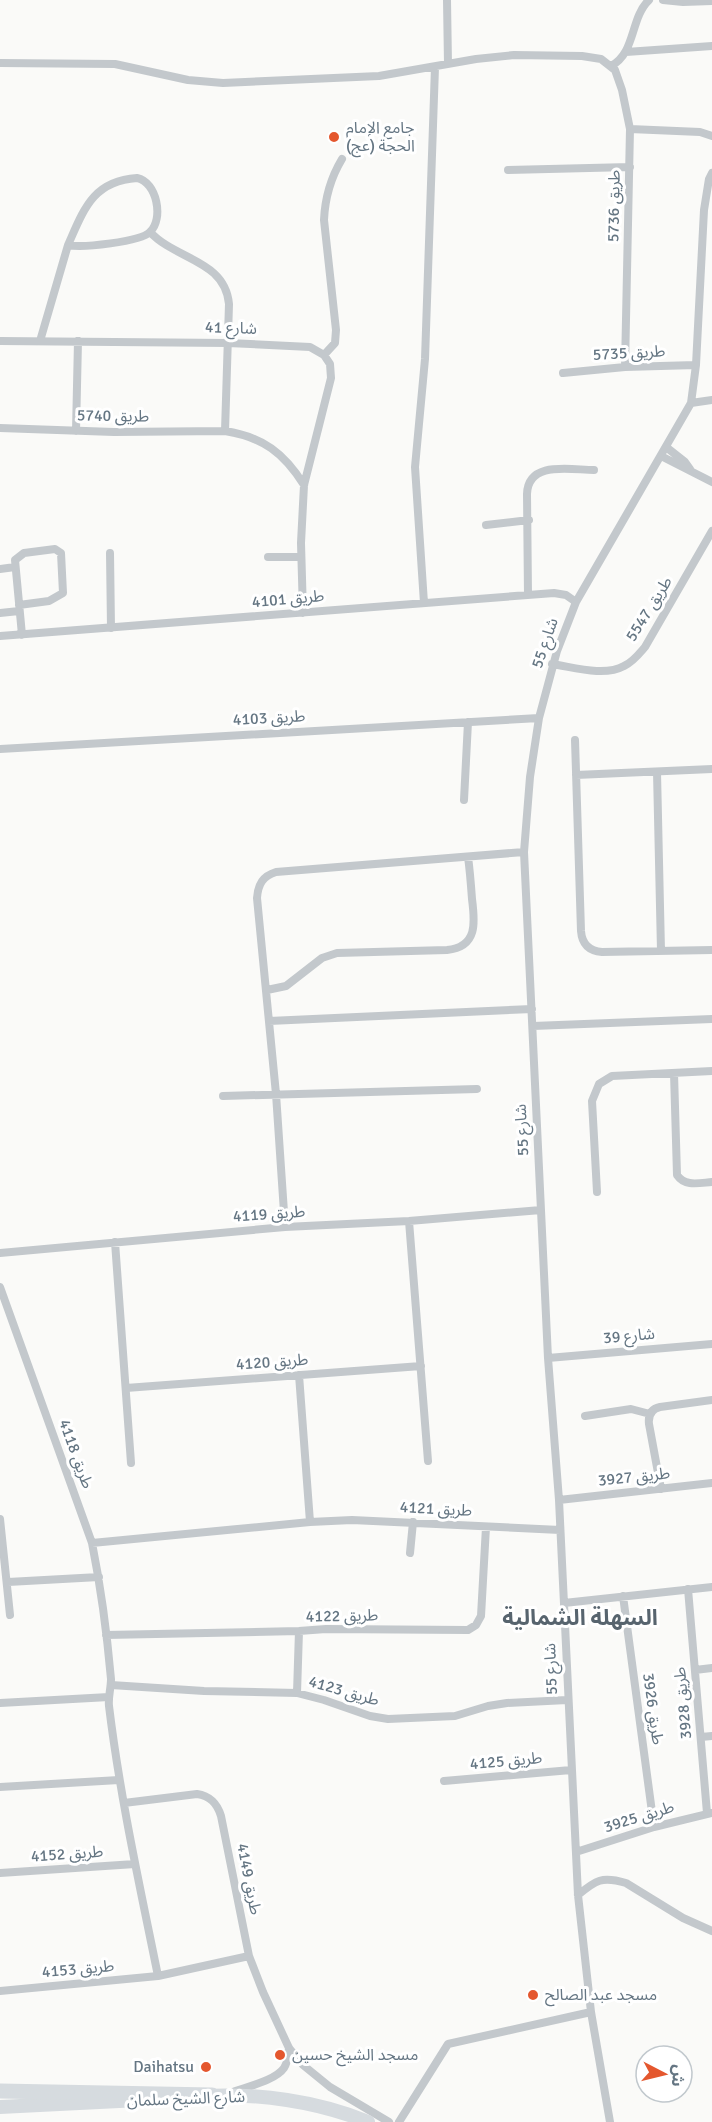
<svg xmlns="http://www.w3.org/2000/svg" width="712" height="2122" font-family="Signika,'Noto Sans Arabic',sans-serif">
<style>
.lines{fill:none;stroke-linecap:round;stroke-linejoin:round}
.minor{stroke:#c3c8cc;stroke-width:8}
.primary{stroke:#d6dbdf;stroke-width:14}
.motorway{stroke:#d6dbdf;stroke-width:15}
.poi-dot{fill:#e4572e;stroke:#fff;stroke-width:2}
.labels{text-anchor:middle;dominant-baseline:central;stroke-width:6;stroke-linejoin:round;paint-order:stroke}
.poi-label{font-size:16px;fill:#657683;stroke:#fff;text-anchor:start}
.street-label{font-size:16px;fill:#657683;stroke:#fff}
.district-label{font-size:22px;font-weight:bold;fill:#57646e;stroke:#fff}
</style>
<rect width="100%" height="100%" fill="#fafaf8"/>
<g class="lines">
<!-- minor -->
<path class="minor" d="M 447,0 L 448,64
M 663,0 L 683,2 L 712,1
M 626,52 L 712,46
M 0,63 L 115,64 L 188,80 L 223,83 L 379,76 L 476,59 L 514,55 L 582,56 L 601,59 L 615,70 L 622,90 L 630,129 L 625,367
M 611,66 C 636,53 630,18 649,0
M 630,129 L 700,132 L 712,136
M 508,170 L 630,167
M 137,178 C 157,182 164,219 150,232 C 140,242 82,248 68,245 C 84,209 93,181 137,178 Z
M 150,232 C 176,260 225,260 229,304 L 225,431
M 0,341 L 228,343 L 310,347 L 324,355 L 330,364 L 331,378 L 304,485 L 301,543 L 303,613
M 40,341 L 68,245
M 324,355 L 335,343 L 336,330 L 324,220 C 325,197 330,179 342,159
M 563,373 L 625,367 L 696,365
M 691,403 L 712,400
M 0,428 L 114,432 L 225,431 C 263,437 284,453 304,485
M 76,431 L 78,341
M 666,447 L 685,462 L 690,469
M 661,456 L 712,482
M 486,525 L 529,520
M 110,553 L 111,628
M 268,557 L 301,557
M 0,569 L 15,567
M 528,595 L 527,494 C 528,460 571,470 594,470
M 424,603 L 415,467 L 425,359 L 435,67
M 19,605 L 49,601 L 63,593 L 61,553 L 55,549 L 24,553 L 15,560 L 22,635
M 0,613 L 19,611
M 0,636 L 554,593 L 566,595 L 576,602
M 552,664 C 573,667 604,677 624,666 C 633,662 639,654 645,647 L 712,531
M 575,740 L 581,931 C 582,944 589,951 602,952 L 712,950
M 0,749 L 539,718
M 657,772 L 661,951
M 576,775 L 712,769
M 464,800 L 468,722
M 267,990 L 286,986 L 322,958 L 337,953 L 447,950 C 478,947 475,922 472,899 C 471,885 470,871 468,857
M 269,1021 L 532,1009
M 533,1026 L 712,1019
M 674,1073 L 677,1175 C 685,1187 699,1183 712,1182
M 223,1096 L 477,1089
M 597,1192 L 592,1101 L 599,1084 L 612,1076 L 712,1071
M 409,1221 L 428,1461
M 285,1227 L 276,1094 L 257,898 C 258,884 263,876 276,872 L 524,852
M 115,1242 L 131,1463
M 0,1253 L 285,1227 L 409,1221 L 541,1210
M 0,1287 L 92,1543 C 101,1588 107,1634 111,1679 C 111,1688 108,1697 109,1706 C 120,1797 140,1887 158,1976
M 548,1358 L 712,1344
M 299,1375 L 310,1522
M 126,1388 L 421,1366
M 585,1416 L 631,1409 L 650,1414
M 661,1489 L 649,1424 C 648,1415 651,1409 660,1407 L 712,1400
M 559,1500 L 712,1483
M 0,1519 L 10,1615
M 92,1543 L 310,1522 L 352,1520 L 560,1530
M 410,1553 L 413,1522
M 8,1582 L 99,1577
M 688,1589 L 707,1813
M 623,1596 L 654,1827
M 564,1603 L 712,1587
M 106,1635 L 299,1631 L 326,1629 L 468,1630 L 476,1625 L 481,1616 L 486,1527
M 695,1670 L 712,1668
M 111,1685 L 204,1691 L 297,1693 L 324,1700 L 370,1716 L 388,1719 L 455,1716 L 488,1706 L 507,1703 L 567,1700
M 297,1693 L 299,1631
M 0,1703 L 109,1697
M 701,1737 L 712,1736
M 444,1781 L 571,1770
M 0,1787 L 119,1780
M 124,1803 L 197,1794 C 210,1796 217,1803 221,1816 L 249,1956 L 263,1992 L 289,2048 L 303,2065 L 330,2087 L 389,2122
M 576,1852 L 654,1827 L 712,1813
M 0,1873 L 135,1864
M 578,1895 C 596,1880 602,1876 626,1883 L 683,1918 L 712,1931
M 0,1991 L 158,1976 L 249,1956
M 230,2093 C 245,2087 275,2081 284,2068 C 288,2062 288,2055 289,2048
M 399,2122 L 448,2044 L 591,2012
M 610,2122 L 591,2012 L 578,1895 L 559,1500 L 548,1358 L 524,852 L 530,777 L 539,718 L 557,651 L 576,602 L 691,403 L 696,365 L 704,210 L 709,179 L 712,173"/>
<!-- primary -->
<path class="primary" d="M 203,2096 C 258,2093 317,2101 368,2122
M 0,2107 L 139,2100"/>
<!-- motorway -->
<path class="motorway" d="M 0,2091 L 212,2095"/>
</g>
<!-- markers -->
<g class="poi-dot">
<circle cx="334" cy="137" r="6"/>
<circle cx="533" cy="1995" r="6"/>
<circle cx="280" cy="2055" r="6"/>
<circle cx="206" cy="2067" r="6"/>
</g>
<g class="labels">
<!-- poi labels -->
<g class="poi-label">
<text x="346" y="128">جامع الإمام<tspan x="346" dy="18">الحجة (عج)</tspan></text>
<text x="545" y="1995">مسجد عبد الصالح</text>
<text x="292" y="2055">مسجد الشيخ حسين</text>
<text x="194" y="2067" text-anchor="end">Daihatsu</text>
</g>
<!-- street labels -->
<g class="street-label">
<text transform="translate(614 206) rotate(-89)">طريق 5736</text>
<text transform="translate(231 328) rotate(2)">شارع 41</text>
<text transform="translate(629 353) rotate(-3)">طريق 5735</text>
<text transform="translate(113 416) rotate(1)">طريق 5740</text>
<text transform="translate(288 599) rotate(-5)">طريق 4101</text>
<text transform="translate(649 609) rotate(-58)">طريق 5547</text>
<text transform="translate(545 643) rotate(-71)">شارع 55</text>
<text transform="translate(269 718) rotate(-3)">طريق 4103</text>
<text transform="translate(522 1130) rotate(-93)">شارع 55</text>
<text transform="translate(269 1214) rotate(-4)">طريق 4119</text>
<text transform="translate(629 1336) rotate(-5)">شارع 39</text>
<text transform="translate(272 1362) rotate(-4)">طريق 4120</text>
<text transform="translate(76 1454) rotate(70)">طريق 4118</text>
<text transform="translate(634 1477) rotate(-6)">طريق 3927</text>
<text transform="translate(436 1509) rotate(3)">طريق 4121</text>
<text transform="translate(342 1616) rotate(-1)">طريق 4122</text>
<text transform="translate(551 1669) rotate(-92)">شارع 55</text>
<text transform="translate(344 1691) rotate(16)">طريق 4123</text>
<text transform="translate(683 1703) rotate(-95)">طريق 3928</text>
<text transform="translate(653 1709) rotate(82)">طريق 3926</text>
<text transform="translate(506 1761) rotate(-5)">طريق 4125</text>
<text transform="translate(639 1817) rotate(-17)">طريق 3925</text>
<text transform="translate(67 1854) rotate(-4)">طريق 4152</text>
<text transform="translate(249 1879) rotate(79)">طريق 4149</text>
<text transform="translate(78 1969) rotate(-5)">طريق 4153</text>
<text transform="translate(186 2099) rotate(-2)">شارع الشيخ سلمان</text>
</g>
<!-- district labels -->
<g class="district-label">
<text x="580" y="1617">السهلة الشمالية</text>
</g>
</g>
<!-- north arrow -->
<g transform="translate(664 2074) rotate(97)"><circle r="28" fill="#ffffff" stroke="#c1c8cd" stroke-width="1.5"/>
<path d="M0-4.5L10 22L0 15L-10 22Z" fill="#e4572e"/>
<text y="-9" font-size="16" font-weight="bold" text-anchor="middle" fill="#657683">ش</text>
</g>
</svg>
